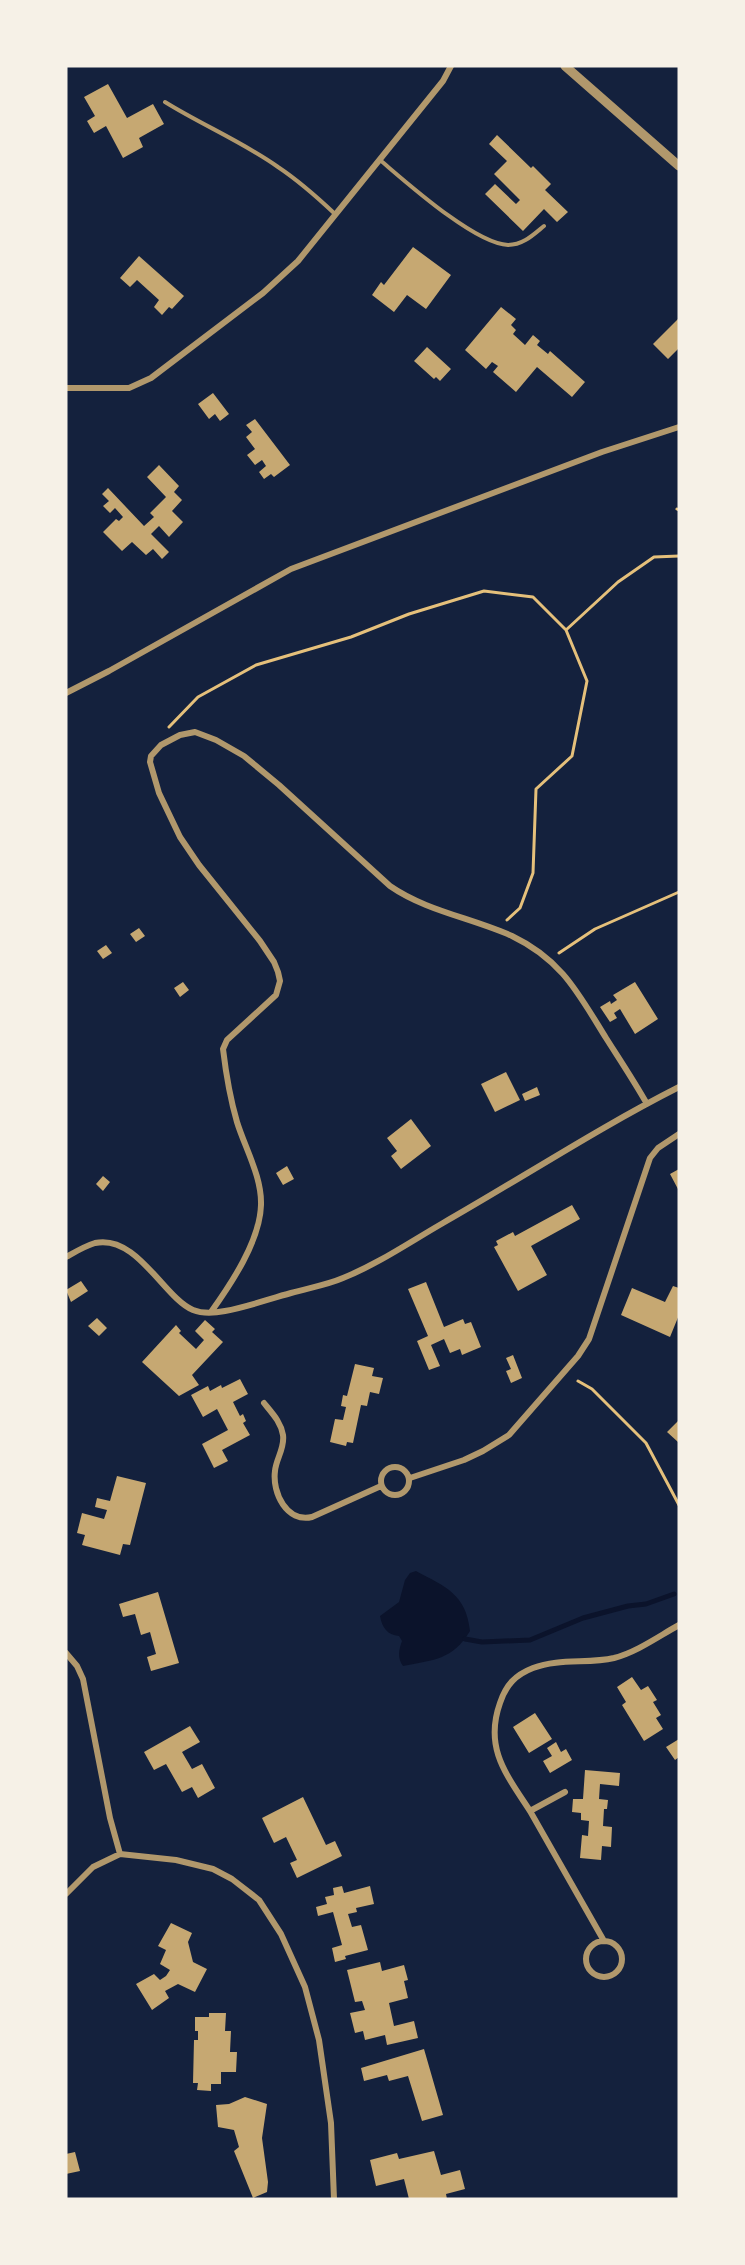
<svg xmlns="http://www.w3.org/2000/svg" width="745" height="2265" font-family="Mulish,sans-serif">
<style>
.water{fill:#0b132b}
.lines{fill:none;stroke-linecap:round;stroke-linejoin:round}
.stream{stroke:#0b132b;stroke-width:5}
.building{fill:#c6a872}
.path{stroke:#e5c07b;stroke-width:3}
.service{stroke:#b1986c;stroke-width:4}
.minor{stroke:#b1986c;stroke-width:6}
.tertiary{stroke:#b1986c;stroke-width:9}
</style>
<rect width="100%" height="100%" fill="#14213d"/>
<!-- water -->
<path class="water" d="M 416,1571 C 446,1587 466,1594 470,1631 C 453,1660 433,1660 403,1666 C 397,1658 399,1649 402,1641 L 399,1636 C 387,1635 382,1627 380,1616 L 399,1602 L 405,1580 L 410,1573 Z"/>
<g class="lines">
<!-- stream -->
<path class="stream" d="M 465,1639 L 482,1642 L 530,1640 L 583,1618 L 628,1606 L 646,1604 L 674,1594"/>
</g>
<!-- building -->
<path class="building" d="M 108,84 L 127,118 L 153,104 L 164,124 L 139,138 L 143,147 L 123,158 L 106,126 L 94,133 L 87,121 L 95,116 L 84,97 Z
M 497,135 L 531,168 L 533,166 L 551,184 L 545,190 L 568,212 L 557,222 L 544,209 L 523,231 L 485,194 L 495,184 L 516,204 L 520,200 L 494,174 L 507,161 L 489,144 Z
M 413,247 L 451,275 L 426,309 L 407,295 L 394,312 L 372,295 L 381,282 L 384,285 Z
M 139,256 L 184,296 L 172,309 L 169,307 L 162,315 L 154,307 L 159,300 L 137,280 L 130,287 L 120,278 Z
M 501,307 L 516,319 L 511,325 L 516,330 L 513,334 L 525,345 L 533,335 L 540,341 L 537,345 L 548,354 L 550,351 L 585,382 L 572,397 L 537,367 L 516,392 L 493,372 L 498,366 L 492,362 L 486,369 L 465,350 Z
M 679,318 L 679,348 L 668,359 L 653,344 Z
M 427,347 L 451,369 L 440,381 L 436,377 L 434,379 L 414,361 Z
M 213,393 L 229,414 L 220,421 L 215,414 L 209,419 L 198,404 Z
M 255,419 L 290,465 L 274,477 L 271,474 L 264,479 L 259,472 L 266,466 L 262,460 L 255,465 L 247,455 L 255,449 L 246,437 L 252,432 L 246,425 Z
M 159,465 L 179,486 L 174,492 L 182,500 L 172,511 L 183,522 L 169,537 L 159,526 L 151,534 L 169,552 L 162,559 L 153,549 L 146,555 L 132,542 L 122,551 L 103,532 L 116,519 L 119,521 L 123,517 L 115,508 L 110,513 L 103,506 L 109,501 L 102,494 L 108,488 L 144,526 L 154,517 L 150,513 L 166,497 L 147,477 Z
M 139,928 L 145,936 L 136,942 L 130,934 Z
M 106,945 L 112,953 L 103,959 L 97,951 Z
M 183,982 L 189,990 L 180,997 L 174,988 Z
M 635,982 L 658,1019 L 635,1034 L 620,1009 L 614,1013 L 617,1018 L 610,1022 L 600,1007 L 610,1001 L 611,1004 L 617,1000 L 613,995 Z
M 506,1072 L 520,1100 L 495,1112 L 481,1084 Z
M 537,1087 L 540,1095 L 525,1101 L 522,1094 Z
M 411,1119 L 431,1146 L 401,1169 L 391,1156 L 397,1151 L 387,1138 Z
M 287,1166 L 294,1179 L 283,1185 L 276,1173 Z
M 679,1169 L 679,1191 L 670,1174 Z
M 103,1176 L 110,1182 L 103,1191 L 96,1184 Z
M 572,1205 L 580,1219 L 531,1246 L 547,1275 L 518,1291 L 494,1247 L 498,1245 L 496,1241 L 513,1232 L 515,1236 Z
M 81,1281 L 88,1291 L 71,1302 L 66,1290 Z
M 426,1282 L 444,1327 L 463,1319 L 465,1324 L 471,1322 L 481,1347 L 462,1355 L 460,1349 L 450,1353 L 444,1339 L 431,1345 L 440,1366 L 429,1370 L 417,1341 L 428,1336 L 408,1289 Z
M 673,1286 L 679,1288 L 679,1315 L 670,1337 L 621,1315 L 632,1288 L 665,1302 Z
M 97,1318 L 107,1328 L 99,1336 L 88,1326 Z
M 205,1320 L 215,1329 L 212,1332 L 223,1342 L 192,1375 L 199,1385 L 179,1396 L 142,1362 L 176,1325 L 181,1331 L 179,1333 L 196,1349 L 204,1340 L 195,1331 Z
M 513,1355 L 522,1378 L 511,1383 L 506,1371 L 511,1369 L 506,1358 Z
M 355,1364 L 374,1368 L 372,1376 L 383,1378 L 379,1394 L 370,1392 L 367,1406 L 361,1405 L 353,1443 L 347,1442 L 346,1446 L 330,1442 L 335,1419 L 343,1420 L 346,1407 L 341,1406 L 343,1395 L 347,1396 Z
M 240,1379 L 248,1394 L 233,1402 L 240,1416 L 243,1414 L 246,1421 L 243,1423 L 250,1435 L 222,1450 L 228,1461 L 214,1468 L 202,1444 L 228,1430 L 217,1409 L 203,1417 L 191,1395 L 208,1386 L 210,1391 L 221,1385 L 222,1388 Z
M 679,1420 L 679,1441 L 678,1442 L 667,1432 Z
M 117,1476 L 146,1483 L 130,1545 L 123,1544 L 120,1555 L 82,1545 L 85,1535 L 77,1533 L 82,1513 L 104,1519 L 107,1510 L 95,1507 L 97,1498 L 110,1501 Z
M 158,1592 L 179,1663 L 151,1671 L 147,1657 L 156,1654 L 150,1632 L 141,1635 L 135,1614 L 123,1617 L 119,1604 Z
M 632,1677 L 641,1690 L 648,1686 L 657,1700 L 653,1702 L 661,1715 L 656,1718 L 663,1729 L 644,1741 L 622,1705 L 626,1702 L 617,1687 Z
M 535,1713 L 552,1739 L 529,1753 L 513,1727 Z
M 190,1726 L 200,1742 L 182,1752 L 192,1769 L 202,1764 L 215,1788 L 198,1798 L 192,1787 L 182,1792 L 166,1764 L 154,1770 L 144,1752 Z
M 679,1739 L 679,1757 L 675,1760 L 666,1747 Z
M 556,1742 L 561,1752 L 566,1749 L 572,1760 L 550,1773 L 543,1761 L 552,1756 L 547,1748 Z
M 585,1770 L 620,1773 L 619,1786 L 600,1784 L 599,1799 L 608,1800 L 607,1809 L 604,1809 L 603,1826 L 612,1827 L 611,1847 L 602,1846 L 601,1860 L 580,1858 L 582,1835 L 588,1836 L 589,1821 L 581,1820 L 581,1813 L 572,1812 L 573,1799 L 583,1799 Z
M 303,1797 L 326,1845 L 335,1841 L 342,1856 L 297,1878 L 290,1863 L 297,1860 L 286,1837 L 274,1843 L 262,1818 Z
M 342,1886 L 344,1893 L 370,1886 L 374,1904 L 356,1908 L 357,1912 L 348,1914 L 352,1927 L 361,1925 L 368,1950 L 345,1956 L 346,1959 L 335,1962 L 332,1948 L 342,1945 L 333,1912 L 318,1916 L 316,1907 L 327,1904 L 325,1897 L 334,1895 L 333,1888 Z
M 171,1923 L 192,1933 L 188,1942 L 193,1962 L 207,1969 L 195,1992 L 178,1984 L 165,1991 L 169,1998 L 152,2010 L 136,1984 L 154,1974 L 160,1980 L 166,1976 L 170,1970 L 160,1964 L 166,1950 L 158,1946 Z
M 380,1962 L 382,1971 L 404,1965 L 408,1980 L 404,1981 L 408,1998 L 389,2003 L 394,2026 L 414,2021 L 418,2038 L 387,2045 L 385,2035 L 365,2040 L 363,2031 L 355,2033 L 350,2013 L 365,2010 L 362,2001 L 355,2002 L 347,1970 Z
M 209,2013 L 226,2013 L 225,2031 L 231,2031 L 230,2052 L 237,2052 L 236,2072 L 221,2072 L 221,2084 L 211,2084 L 211,2091 L 197,2090 L 198,2083 L 193,2083 L 194,2040 L 198,2040 L 198,2031 L 195,2031 L 195,2017 L 209,2017 Z
M 424,2049 L 443,2115 L 422,2121 L 408,2076 L 389,2081 L 387,2075 L 364,2081 L 361,2068 Z
M 245,2097 L 267,2104 L 262,2138 L 268,2182 L 267,2192 L 253,2198 L 234,2151 L 239,2147 L 234,2130 L 218,2127 L 216,2105 L 229,2104 Z
M 434,2151 L 441,2175 L 460,2170 L 465,2189 L 446,2194 L 447,2199 L 409,2199 L 404,2179 L 376,2186 L 370,2160 L 397,2153 L 399,2159 Z
M 75,2152 L 80,2171 L 66,2174 L 66,2154 Z"/>
<g class="lines">
<!-- path -->
<path class="path" d="M 677,509 L 679,510
M 566,630 L 618,582 L 654,557 L 679,556
M 169,727 L 198,697 L 256,665 L 351,637 L 409,614 L 484,591 L 533,597 L 566,630 L 587,681 L 572,756 L 536,789 L 533,873 L 520,908 L 507,920
M 559,953 L 595,929 L 679,892
M 578,1381 L 592,1389 L 646,1443 L 679,1505"/>
<!-- service -->
<path class="service" d="M 165,102 C 202,125 243,142 278,167 C 299,181 317,197 335,214
M 380,160 C 406,182 475,244 508,245 C 523,245 533,235 544,226"/>
<!-- minor -->
<path class="minor" d="M 66,388 L 129,388 L 151,378 L 263,293 L 298,261 L 443,81 L 451,66
M 66,693 L 109,671 L 291,569 L 602,452 L 679,427
M 66,1257 C 75,1252 85,1246 95,1243 C 137,1234 164,1298 193,1310 C 203,1314 215,1313 225,1311 C 247,1307 269,1299 291,1293 C 308,1288 327,1285 343,1278 C 378,1264 410,1242 443,1223 C 522,1178 598,1128 679,1087
M 211,1312 C 231,1284 260,1241 261,1205 C 262,1177 245,1148 237,1122 C 230,1098 226,1074 223,1049 L 227,1040 L 276,995 L 280,981 L 278,972 L 274,962 L 260,941 L 199,865 L 180,837 L 159,793 L 150,762 L 151,756 L 161,745 L 180,735 L 195,732 L 216,740 L 244,756 L 279,785 L 390,886 C 426,911 472,918 512,936 C 562,960 578,993 606,1038 C 620,1060 634,1081 647,1104
M 264,1403 C 272,1413 281,1422 283,1435 C 285,1448 276,1459 275,1471 C 272,1493 287,1523 312,1517 L 381,1486
M381 1481a14 14 0 1 1 28 0a14 14 0 1 1-28 0Z
M 410,1478 L 464,1460 L 483,1451 L 509,1435 L 578,1356 L 589,1339 L 650,1158 L 658,1148 L 679,1134
M 66,1653 L 77,1666 L 83,1679 L 110,1818 L 120,1854
M 565,1792 L 530,1811 C 506,1774 484,1748 500,1703 C 506,1685 515,1675 533,1668 C 559,1658 588,1664 614,1658 C 637,1652 659,1636 679,1625
M 530,1811 L 604,1941
M 66,1894 L 93,1867 L 120,1854 L 176,1860 L 213,1869 L 232,1879 L 259,1900 L 281,1934 L 305,1987 L 319,2040 L 331,2123 L 334,2199
M586 1959a18 18 0 1 1 36 0a18 18 0 1 1-36 0Z"/>
<!-- tertiary -->
<path class="tertiary" d="M 565,66 L 679,166"/>
</g>
<!-- border -->
<rect width="745" height="2265" fill="none" stroke="#f6f1e7" stroke-width="135"/>
</svg>
